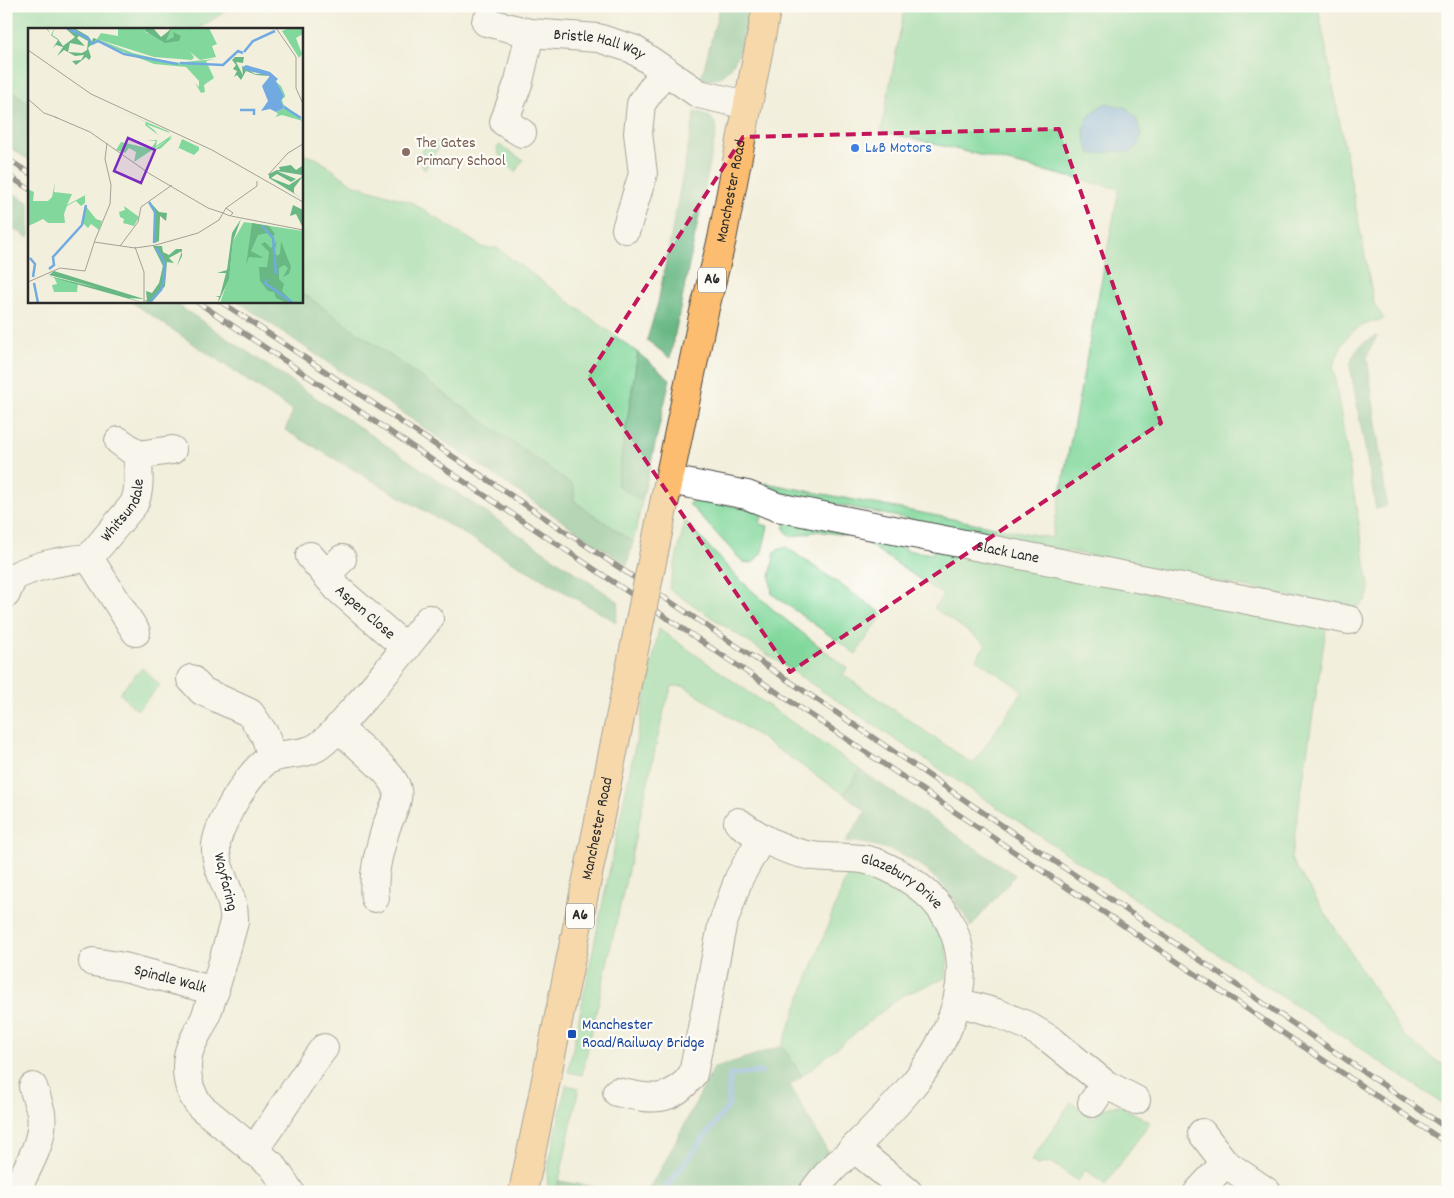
<svg xmlns="http://www.w3.org/2000/svg" width="1454" height="1198" font-family="Dekko,sans-serif">
<style>
.green{fill:#82d89c;stroke:#568264}
.forest{fill:#69b884;stroke:#4a7258}
.water{fill:#71aae1;stroke:#4e6a86}
.lines{fill:none;stroke-linecap:round;stroke-linejoin:round}
.stream{stroke:#71aae1;stroke-width:5.5}
.minor-casing{stroke:#494846;stroke-width:30}
.major-casing{stroke:#494846;stroke-width:30}
.minor{stroke:#fff;stroke-width:28}
.major{stroke:#fcbd6f;stroke-width:28}
.rail-casing{stroke:#2b2b2b;stroke-width:5.5}
.rail{stroke:#fdfcf7;stroke-width:4;stroke-dasharray:11;stroke-linecap:butt}
.major-bridge-casing{stroke:#494846;stroke-width:30;stroke-linecap:butt}
.major-bridge{stroke:#fcbd6f;stroke-width:28}
.marked{fill:none;stroke:#c2185b;stroke-width:4;stroke-dasharray:10 6;stroke-linejoin:round}
.shop-dot{fill:#3f7fe0;stroke:#fdfcf7;stroke-width:2}
.education-dot{fill:#8d6e63;stroke:#fdfcf7;stroke-width:2}
.transit-dot{fill:#1a4fb4;stroke:#fdfcf7;stroke-width:2}
.labels{text-anchor:middle;dominant-baseline:central;stroke-width:4.5;stroke-linejoin:round;paint-order:stroke}
.shield{fill:#fdfcf7;stroke:#6a6a68;stroke-width:1}
.shield-label{font-size:15px;font-weight:bold;fill:#2b2b2b}
.street-label{font-size:16px;fill:#2b2b2b;stroke:#fdfcf7}
.education-label{font-size:16px;fill:#785e54;stroke:#fdfcf7;text-anchor:start}
.shop-label{font-size:16px;fill:#366cbe;stroke:#fdfcf7;text-anchor:start}
.transit-label{font-size:16px;fill:#164399;stroke:#fdfcf7;text-anchor:start}
.inset-river{fill:none;stroke:#71aae1;stroke-width:2.5}
.inset-road{fill:none;stroke:#a3a196;stroke-width:1}
.view{fill:#7b2cbf;fill-opacity:0.15;stroke:#7b2cbf;stroke-width:2.5}
.inset-edge{fill:none;stroke:#2b2b2b;stroke-width:2.5}
</style>
<rect width="100%" height="100%" fill="#fdfcf7"/>
<filter id="ink" filterUnits="userSpaceOnUse"><feTurbulence type="fractalNoise" baseFrequency=".02" numOctaves="2"/><feDisplacementMap in="SourceGraphic" scale="10" xChannelSelector="R" yChannelSelector="G"/><feConvolveMatrix kernelMatrix="1 2 1 2 8 2 1 2 1" color-interpolation-filters="sRGB"/></filter>
<filter id="wash" filterUnits="userSpaceOnUse"><feTurbulence type="fractalNoise" baseFrequency=".0096" numOctaves="4" result="noise"/><feDisplacementMap in="SourceGraphic" scale="20" xChannelSelector="R" yChannelSelector="G"/><feGaussianBlur stdDeviation="1.12" result="paint"/><feColorMatrix in="noise" values="0 0 0 0 0 0 0 0 0 0 0 0 0 0 0 0 0 1.4 0 .05"/><feComposite in="paint" operator="in"/></filter>
<g filter="url(#wash)">
<rect width="100%" height="100%" fill="#f3efdd"/>
<!-- green -->
<path class="green" d="M 6,6 L 233,6 L 198,29 L 29,29 L 29,103 L 6,87 Z
M 905,6 L 1318,6 L 1374,304 L 1384,319 C 1350,327 1344,336 1333,367 L 1369,585 C 1369,599 1365,603 1353,609 L 765,490 L 766,483 L 1052,538 L 1119,189 L 881,131 Z
M 432,142 L 441,143 L 425,170 C 416,159 420,148 432,142 Z
M 499,145 L 523,160 L 515,172 L 499,155 L 497,149 Z
M 301,154 L 318,159 L 352,184 L 411,202 L 484,248 L 497,248 L 638,353 L 617,485 L 642,501 L 633,542 L 574,501 L 301,292 Z
M 696,498 L 763,512 L 760,524 L 768,526 L 762,552 L 753,563 L 743,562 L 689,504 Z
M 788,517 L 894,538 L 906,550 L 933,554 L 934,548 L 1326,629 L 1291,859 L 1403,1035 L 1438,1062 L 1448,1067 L 1448,1107 L 669,589 L 685,521 L 738,578 L 777,613 L 847,668 L 843,675 L 973,764 L 1023,691 L 976,659 L 986,644 L 934,608 L 943,595 L 858,537 L 818,531 L 791,537 L 784,529 Z
M 786,547 L 883,614 L 856,654 L 772,594 L 770,577 L 775,551 Z
M 659,629 L 860,770 L 844,794 L 684,686 L 672,686 L 664,710 L 582,1075 L 568,1072 Z
M 142,668 L 160,685 L 137,710 L 119,693 Z
M 849,870 C 893,879 941,906 947,955 C 948,962 946,971 946,978 L 901,996 L 802,1076 L 782,1046 Z
M 566,1085 L 579,1088 L 559,1181 L 554,1192 L 548,1192 L 547,1172 Z
M 1071,1102 L 1094,1118 L 1102,1109 L 1119,1105 L 1150,1122 L 1105,1185 L 1085,1170 L 1078,1181 L 1051,1162 L 1037,1165 L 1031,1161 Z"/>
<!-- forest -->
<path class="forest" d="M 720,6 L 751,6 C 743,32 739,88 701,79 Z
M 6,87 L 29,103 L 29,160 L 6,145 Z
M 695,111 C 707,114 713,117 717,128 L 670,358 L 647,340 L 658,303 Z
M 6,188 L 29,203 L 29,238 L 6,224 Z
M 301,292 L 574,486 L 574,501 L 633,542 L 627,565 L 237,301 L 301,301 Z
M 130,301 L 172,301 L 619,602 L 616,622 L 285,430 L 293,411 Z
M 1377,336 L 1367,356 L 1387,506 L 1376,509 L 1350,366 C 1354,349 1361,343 1377,336 Z
M 638,353 L 670,379 L 642,501 L 617,485 Z
M 860,770 L 1015,875 L 971,927 C 941,873 909,847 846,841 L 866,811 L 844,794 Z
M 782,1046 L 802,1076 L 790,1085 L 831,1157 L 797,1192 L 646,1192 L 661,1169 L 714,1068 Z
M 559,1181 L 624,1192 L 554,1192 Z"/>
<!-- water -->
<path class="water" d="M 1106,103 L 1127,108 L 1137,120 L 1141,135 L 1137,146 L 1130,152 L 1114,151 L 1097,154 L 1090,153 C 1080,128 1083,116 1106,103 Z"/>
<g class="lines">
<!-- stream -->
<path class="stream" d="M 662,1192 L 728,1107 L 730,1075 L 761,1072"/>
</g>
</g>
<g filter="url(#ink)">
<g class="lines">
<defs>
<g id="minor">
<path id="s1" d="M 486,22 L 530,33 L 598,38 L 633,49 L 699,94 L 747,105"/>
<path d="M 522,133 L 504,122 L 519,81 L 530,33"/>
<path d="M 626,229 L 643,174 L 638,133 L 641,104 L 665,70"/>
<path d="M 119,441 L 138,455 L 172,450"/>
<path id="s2" d="M 670,480 L 747,495 L 777,507 L 1349,620"/>
<path id="s3" d="M 310,556 L 338,589 L 406,648"/>
<path id="s4" d="M 89,558 L 134,504 C 141,488 138,472 138,455"/>
<path d="M 326,575 L 342,559"/>
<path d="M 6,594 L 13,577 C 40,564 60,561 89,558 L 136,632"/>
<path d="M 191,679 L 202,691 L 250,713 L 265,735 L 272,758"/>
<path d="M 338,728 C 352,741 387,768 395,784 C 403,799 389,816 385,831 C 379,852 372,876 375,898"/>
<path id="s5" d="M 738,822 C 760,838 785,852 813,856 C 835,859 859,855 880,864 C 992,913 975,1013 906,1093 C 888,1114 868,1134 849,1153 C 836,1165 823,1177 813,1192"/>
<path id="s6" d="M 93,962 L 124,967 L 215,991"/>
<path d="M 957,1002 L 997,1013 L 1026,1025 L 1051,1040 L 1105,1084 L 1136,1100"/>
<path d="M 617,1092 C 650,1099 670,1105 693,1074 L 722,926 L 739,878 L 761,839"/>
<path d="M 1092,1103 L 1105,1084"/>
<path d="M 1202,1133 L 1225,1163 L 1267,1192"/>
<path d="M 854,1148 L 908,1192"/>
<path d="M 253,1151 C 278,1117 299,1081 324,1048"/>
<path d="M 16,1191 C 27,1167 45,1141 41,1113 C 39,1105 36,1096 33,1087"/>
<path d="M 290,1192 L 273,1166 L 200,1106 C 188,1091 185,1075 188,1056 C 190,1043 200,1030 205,1018 C 217,986 225,954 234,922 C 236,895 214,872 216,845 C 218,824 252,765 272,758 C 288,752 306,756 320,745 C 333,736 343,721 354,709 C 381,680 404,649 429,619"/>
<path d="M 1198,1192 L 1225,1163"/>
</g>
<g id="major">
<path id="s7" d="M 654,552 L 703,316 L 722,239 L 767,6"/>
<path id="s8" d="M 523,1192 L 636,640"/>
</g>
</defs>
<!-- minor casing -->
<use href="#minor" class="minor-casing"/>
<!-- major casing -->
<use href="#major" class="major-casing"/>
<!-- minor -->
<use href="#minor" class="minor"/>
<!-- major -->
<use href="#major" class="major"/>
<defs>
<path id="rail" d="M 6,158 L 29,173
M 6,174 L 29,189
M 196,301 L 1448,1144
M 220,301 L 834,711 L 1448,1129"/>
</defs>
<!-- rail casing -->
<use href="#rail" class="rail-casing"/>
<!-- rail -->
<use href="#rail" class="rail"/>
<defs>
<path id="major-bridge" d="M 636,640 L 654,552"/>
</defs>
<!-- major-bridge casing -->
<use href="#major-bridge" class="major-bridge-casing"/>
<!-- major-bridge -->
<use href="#major-bridge" class="major-bridge"/>
</g>
</g>
<!-- marked area -->
<path d="M0 0H1454V1198H0ZM 1059,129 L 1161,423 L 790,672 L 588,376 L 743,137 Z" fill="#f3efdd" fill-opacity=".55" fill-rule="evenodd"/>
<path class="marked" d="M 1059,129 L 1161,423 L 790,672 L 588,376 L 743,137 Z"/>
<!-- markers -->
<circle class="shop-dot" cx="855" cy="148" r="5"/>
<circle class="education-dot" cx="406" cy="152" r="5"/>
<rect class="transit-dot" x="567" y="1029" width="10" height="10" rx="2.5"/>
<g class="labels">
<!-- shield labels -->
<g class="shield">
<rect x="698" y="267.5" width="28" height="25" rx="4"/>
<rect x="566" y="903.5" width="28" height="25" rx="4"/>
</g>
<g class="shield-label">
<text x="712" y="280">A6</text>
<text x="580" y="916">A6</text>
</g>
<!-- street labels -->
<g class="street-label">
<text stroke="none"><textPath href="#s1" startOffset="116">Bristle Hall Way</textPath></text>
<text stroke="none"><textPath href="#s7" startOffset="369">Manchester Road</textPath></text>
<text stroke="none"><textPath href="#s4" startOffset="60">Whitsundale</textPath></text>
<text stroke="none"><textPath href="#s2" startOffset="346">Slack Lane</textPath></text>
<text stroke="none"><textPath href="#s3" startOffset="79">Aspen Close</textPath></text>
<text stroke="none"><textPath href="#s8" startOffset="371">Manchester Road</textPath></text>
<text transform="translate(225 882) rotate(76)">Wayfaring</text>
<text stroke="none"><textPath href="#s5" startOffset="178">Glazebury Drive</textPath></text>
<text stroke="none"><textPath href="#s6" startOffset="79">Spindle Walk</textPath></text>
</g>
<!-- education labels -->
<g class="education-label">
<text x="416" y="143">The Gates<tspan x="416" dy="18">Primary School</tspan></text>
</g>
<!-- shop labels -->
<g class="shop-label">
<text x="865" y="148">L&amp;B Motors</text>
</g>
<!-- transit labels -->
<g class="transit-label">
<text x="582" y="1025">Manchester<tspan x="582" dy="18">Road/Railway Bridge</tspan></text>
</g>
</g>
<!-- overview -->
<g transform="translate(28 28)">
<rect width="275" height="275" fill="#f3efdd"/>
<path d="M 100,0 L 119,0 L 117,4 L 138,12 L 142,0 L 181,0 L 189,16 L 184,18 L 188,29 L 172,32 L 162,24 L 166,29 L 164,32 L 126,29 L 69,11 L 73,5 L 90,8 L 90,1 ZM 261,0 L 275,0 L 275,6 L 268,10 L 274,26 L 271,30 L 273,33 L 254,3 ZM 69,11 L 105,25 L 146,35 L 187,31 L 178,33 L 186,50 L 176,57 L 177,64 L 173,65 L 167,55 L 171,59 L 171,53 L 158,39 L 126,36 L 70,14 L 63,17 ZM 248,54 L 253,58 L 257,67 L 257,69 L 254,71 L 255,76 L 275,93 L 254,87 L 247,89 L 250,86 L 248,84 L 256,80 L 253,72 L 253,70 L 256,68 ZM 88,81 L 140,103 L 142,105 L 118,96 L 126,102 L 130,107 L 128,118 L 144,107 L 141,111 L 145,109 L 132,121 L 127,121 L 139,112 L 106,134 L 108,124 L 101,120 L 97,125 L 88,122 L 93,114 L 123,121 L 128,113 L 118,113 L 129,112 L 130,107 L 117,97 L 118,94 ZM 154,111 L 171,119 L 171,122 L 166,127 L 151,120 L 149,124 ZM 27,154 L 26,164 L 44,166 L 39,177 L 63,164 L 57,167 L 57,175 L 53,178 L 48,173 L 39,178 L 36,186 L 37,195 L 20,195 L 15,191 L 7,195 L 10,200 L 7,195 L 0,198 L 0,161 L 6,164 L 5,173 L 20,173 L 24,169 ZM 57,177 L 68,191 L 74,193 L 71,202 L 63,196 L 60,200 L 54,194 ZM 96,178 L 111,189 L 106,198 L 95,195 L 96,191 L 92,189 L 91,184 L 97,182 ZM 216,194 L 275,203 L 275,275 L 192,275 L 201,249 L 205,213 ZM 26,249 L 50,255 L 49,264 L 26,264 L 24,257 L 29,256 Z" fill="#82d89c"/>
<path d="M 18,0 L 19,0 L 23,7 L 27,0 L 24,7 L 30,11 L 35,18 L 47,9 L 37,0 L 53,6 L 43,0 L 46,0 L 60,8 L 64,14 L 65,10 L 69,11 L 60,20 L 63,29 L 61,32 L 58,29 L 48,37 L 44,33 L 53,32 L 56,27 L 47,28 L 36,22 L 29,28 L 35,19 L 28,17 L 25,20 L 30,12 L 24,8 L 20,16 L 24,8 ZM 51,8 L 60,13 L 59,22 L 54,25 L 40,24 L 42,15 L 57,18 L 49,10 ZM 119,0 L 125,0 L 133,9 L 143,1 L 138,13 L 146,9 L 145,4 L 153,8 L 151,13 L 137,15 L 117,3 ZM 207,29 L 216,29 L 215,35 L 208,34 L 215,47 L 214,38 L 227,46 L 236,46 L 242,48 L 242,51 L 241,48 L 228,47 L 218,43 L 213,52 L 209,47 L 206,49 L 209,43 L 205,41 L 208,37 L 204,32 ZM 263,137 L 268,142 L 274,138 L 274,147 L 249,143 L 268,151 L 263,154 L 249,146 L 243,150 L 261,157 L 275,148 L 266,160 L 266,165 L 275,171 L 241,150 L 241,146 L 249,142 L 252,142 L 251,139 ZM 121,173 L 131,184 L 139,185 L 138,193 L 132,188 L 131,213 L 127,215 L 126,185 ZM 265,177 L 275,182 L 275,200 L 268,186 L 262,188 ZM 213,191 L 205,213 L 201,251 L 190,275 L 191,269 L 187,268 L 192,268 L 198,245 L 189,245 L 199,242 L 204,205 ZM 224,195 L 241,198 L 247,206 L 244,210 L 239,205 L 230,207 L 223,223 L 236,230 L 221,229 L 218,237 ZM 249,213 L 246,225 L 250,228 L 252,225 L 253,213 L 263,239 L 261,246 L 255,249 L 260,240 L 256,237 L 251,240 L 251,251 L 256,256 L 254,263 L 265,274 L 273,275 L 259,275 L 248,270 L 246,264 L 240,263 L 232,253 L 231,239 L 239,239 L 241,224 L 233,216 L 237,214 L 243,220 ZM 125,218 L 134,218 L 135,224 L 141,227 L 148,221 L 154,221 L 154,228 L 149,238 L 154,223 L 141,230 L 146,235 L 139,234 L 137,258 L 124,274 L 127,275 L 116,273 L 119,272 L 118,263 L 124,265 L 131,255 L 135,238 ZM 26,243 L 116,271 L 101,270 L 116,275 L 19,248 L 71,260 L 21,247 Z" fill="#69b884" fill-rule="evenodd"/>
<path d="M 218,37 L 242,44 L 250,51 L 248,53 L 256,68 L 253,72 L 256,80 L 248,84 L 242,81 L 233,83 L 240,73 L 234,58 L 242,48 L 217,42 L 215,39 Z" fill="#71aae1"/>
<path class="inset-river" d="M 39,0 L 60,10 L 64,16 L 70,13 L 96,26 L 150,36M 216,24 L 225,13 L 247,3M 152,35 L 195,37 L 210,23 L 215,25M 256,79 L 273,90M 212,82 L 226,82 L 226,87M 121,174 L 127,184 L 126,215M 234,198 L 245,210 L 248,246M 2,230 L 7,236 L 5,249M 21,241 L 26,237 L 25,229 L 54,197 L 58,177M 239,251 L 237,255 L 265,275M 6,255 L 10,275M 122,274 L 133,262 L 136,251 L 136,233 L 128,220"/>
<path class="inset-road" d="M 248,0 L 268,29 L 268,60 L 275,76M 0,22 L 63,66 L 184,122 L 275,174M 0,71 L 16,85 L 30,90M 27,89 L 62,104 L 122,146 L 180,180 L 195,185M 240,147 L 260,125 L 275,116M 198,180 L 229,158 L 229,153M 203,188 L 275,202M 67,212 L 82,176 L 83,157 L 77,131 L 79,115M 66,214 L 107,220 L 128,217 L 170,205 L 191,192 L 198,180 L 205,185 L 202,188 L 195,185M 92,218 L 110,194 L 113,179 L 144,157M 107,219 L 116,244 L 116,275M 0,254 L 32,240 L 57,243 L 67,212"/>
<path class="view" d="M 100,110 L 127,122 L 113,155 L 86,143 Z"/>
<rect width="275" height="275" class="inset-edge"/>
</g>
<!-- margin -->
<rect width="1454" height="1198" fill="none" stroke="#fdfcf7" stroke-width="25"/>
</svg>
